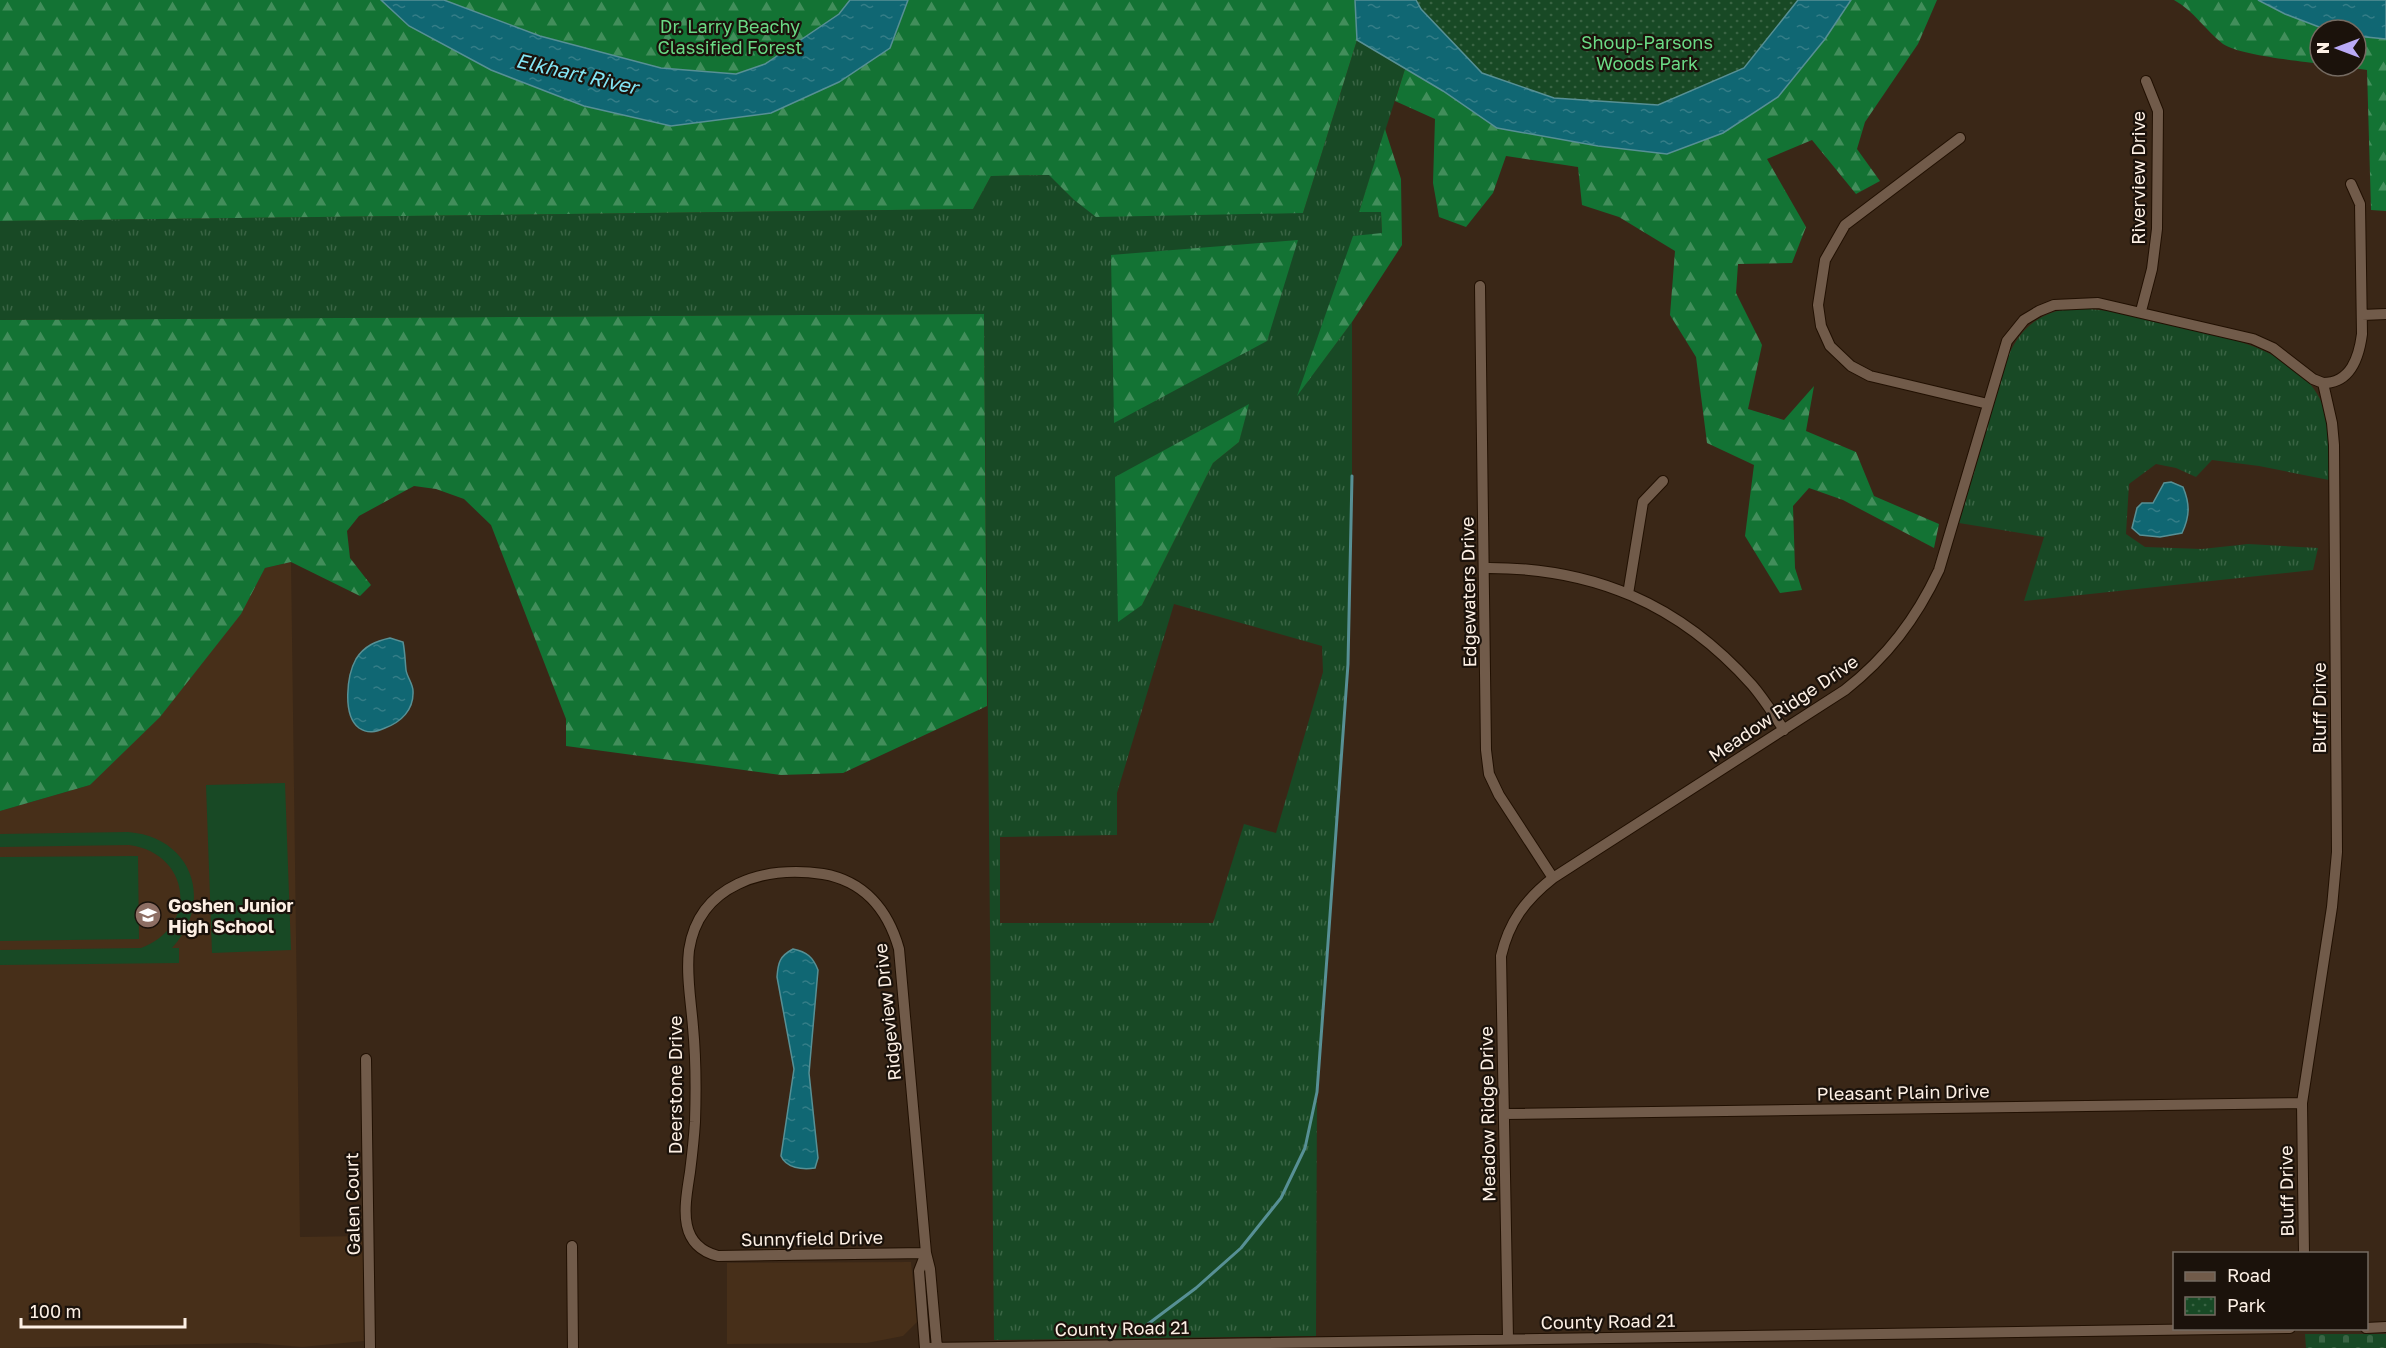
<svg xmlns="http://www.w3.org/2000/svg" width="2386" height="1348" font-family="'Golos Text',sans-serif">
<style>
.built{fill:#472f19}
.grass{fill:url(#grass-tufts);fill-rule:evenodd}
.forest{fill:url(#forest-firs)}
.cemetery{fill:url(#cemetery-stones)}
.park{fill:url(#park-dots)}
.garden{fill:#184925}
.water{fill:url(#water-ripples);stroke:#579095;stroke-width:1.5}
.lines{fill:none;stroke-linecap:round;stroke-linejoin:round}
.stream{stroke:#579095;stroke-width:3}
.minor-casing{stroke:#211002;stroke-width:12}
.minor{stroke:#715b4a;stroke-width:10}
.labels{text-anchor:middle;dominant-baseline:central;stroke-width:4.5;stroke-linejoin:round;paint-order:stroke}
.park-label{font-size:18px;fill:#6bda85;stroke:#1b120b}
.street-label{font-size:18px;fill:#fdf0e5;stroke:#1b120b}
.poi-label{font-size:18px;font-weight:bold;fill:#fdf0e5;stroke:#1b120b;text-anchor:start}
.water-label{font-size:20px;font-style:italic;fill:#84e6f6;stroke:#1b120b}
</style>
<defs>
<pattern id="grass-tufts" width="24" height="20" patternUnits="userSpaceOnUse" patternTransform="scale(1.5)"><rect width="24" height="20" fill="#184925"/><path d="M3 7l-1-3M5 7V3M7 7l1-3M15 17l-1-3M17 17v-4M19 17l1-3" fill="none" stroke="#3a6444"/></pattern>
<pattern id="forest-firs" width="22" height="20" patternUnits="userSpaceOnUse" patternTransform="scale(1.5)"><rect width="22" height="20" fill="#137334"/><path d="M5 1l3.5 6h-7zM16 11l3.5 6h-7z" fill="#428e5b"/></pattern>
<pattern id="cemetery-stones" width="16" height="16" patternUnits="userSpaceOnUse" patternTransform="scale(1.5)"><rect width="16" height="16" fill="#184925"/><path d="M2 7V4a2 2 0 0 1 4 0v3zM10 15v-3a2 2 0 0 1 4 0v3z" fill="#3a6444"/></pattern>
<pattern id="park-dots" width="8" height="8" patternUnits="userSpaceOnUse" patternTransform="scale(1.5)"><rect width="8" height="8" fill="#184925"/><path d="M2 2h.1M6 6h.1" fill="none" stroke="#3a6444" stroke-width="1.8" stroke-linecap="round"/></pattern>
<pattern id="water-ripples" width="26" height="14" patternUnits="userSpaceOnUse" patternTransform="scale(1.5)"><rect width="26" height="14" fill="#106773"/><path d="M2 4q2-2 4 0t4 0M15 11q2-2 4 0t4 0" fill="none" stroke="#347d87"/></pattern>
</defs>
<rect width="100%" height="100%" fill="#3a2717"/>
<!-- built -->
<path class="built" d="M 291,562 L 300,1237 L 363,1236 L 364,1341 L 302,1347 L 256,1343 L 0,1348 L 0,811 L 90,785 L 240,614 L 265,568 Z
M 911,1262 L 917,1322 L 903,1336 L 867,1343 L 727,1344 L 727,1263 Z"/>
<!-- grass -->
<path class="grass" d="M 1357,40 L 1405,69 L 1359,212 L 1381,212 L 1382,234 L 1298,394 L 1352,322 L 1352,476 L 1348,664 L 1317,1092 L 1316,1336 L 994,1340 L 984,314 L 0,320 L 0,221 L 973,209 L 991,176 L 1050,175 L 1073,199 L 1303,213 ZM 1248,405 L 1239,442 L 1213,463 L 1142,605 L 1116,477 ZM 1174,604 L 1322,646 L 1323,672 L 1276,833 L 1244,824 L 1213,923 L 1000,923 L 1000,837 L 1117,835 L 1117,793 Z
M 2065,309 C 2104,307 2140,316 2178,325 C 2226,337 2295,350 2320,399 C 2332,423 2329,454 2329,480 L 2259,466 L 2212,460 L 2196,477 L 2176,468 L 2156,464 L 2129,484 L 2126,534 L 2145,547 L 2202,549 L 2248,544 L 2318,548 L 2313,570 L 2024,601 L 2044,537 L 1959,523 L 2009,354 C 2021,329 2037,315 2065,309 Z"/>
<!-- forest -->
<path class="forest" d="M 0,0 L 381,0 L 409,26 L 584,106 L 890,48 L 908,0 L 1355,0 L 1357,40 L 1303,213 L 1096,217 L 1073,199 L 1049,175 L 991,176 L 973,209 L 0,221 Z
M 444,0 L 850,0 L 839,14 L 765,64 L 736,74 L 661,68 L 540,36 Z
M 1851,0 L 1937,0 L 1918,44 L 1865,122 L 1857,149 L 1880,181 L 1856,194 L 1812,140 L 1767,159 L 1806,227 L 1792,263 L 1738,264 L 1736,293 L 1762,345 L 1748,409 L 1784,420 L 1814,386 L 1806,431 L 1856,452 L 1874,496 L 1939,524 L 1934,548 L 1843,500 L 1809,488 L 1793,506 L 1795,568 L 1802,590 L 1780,593 L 1745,536 L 1754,465 L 1707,443 L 1696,357 L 1670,315 L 1675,251 L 1619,217 L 1582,205 L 1578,167 L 1506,156 L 1493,193 L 1466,227 L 1439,217 L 1433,183 L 1435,119 L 1395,101 L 1405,69 L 1443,91 L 1778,97 L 1825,39 Z
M 2174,0 L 2258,0 L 2285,14 L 2327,30 L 2320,30 L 2320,64 C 2299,61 2239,55 2223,44 C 2205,30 2194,11 2174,0 Z
M 2356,36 L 2386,39 L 2386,211 L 2371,210 L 2367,70 L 2339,66 L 2356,66 Z
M 1385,129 L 1401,179 L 1402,245 L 1352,322 L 1297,396 L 1353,236 L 1382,233 L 1381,212 L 1359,212 Z
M 1298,240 L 1267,341 L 1114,423 L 1111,255 Z
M 984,314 L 987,706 L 843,773 L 781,775 L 566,746 L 566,719 L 491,525 L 464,499 L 436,489 L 414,486 L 359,516 L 347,531 L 350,558 L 371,585 L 360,596 L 291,562 L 265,568 L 241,614 L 160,717 L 90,785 L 0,811 L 0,320 Z
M 1249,404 L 1239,442 L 1213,463 L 1142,605 L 1118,622 L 1115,477 Z"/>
<!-- cemetery -->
<path class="cemetery" d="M 2305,1334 L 2386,1334 L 2386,1348 L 2306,1348 Z"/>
<!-- park -->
<path class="park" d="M 1416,0 L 1798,0 L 1744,68 L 1658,105 L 1554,98 L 1482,73 L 1421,9 Z"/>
<!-- garden -->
<path class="garden" d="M 285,783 L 291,950 L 212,953 L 206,785 Z
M 128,832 C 192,837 215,901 172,948 L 179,948 L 179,963 L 0,965 L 0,950 L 141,948 C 200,926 190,853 129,845 L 0,847 L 0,834 Z
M 138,856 L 139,939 L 0,941 L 0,857 Z"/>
<!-- water -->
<path class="water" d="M 381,0 L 444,0 L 540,36 L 661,68 L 736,74 L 765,64 L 839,14 L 850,0 L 908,0 L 890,48 L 839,82 L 771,113 L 671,126 L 584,106 L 491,70 L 409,26 Z
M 1355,0 L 1416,0 L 1421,9 L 1482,73 L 1554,98 L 1658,105 L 1744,68 L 1798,0 L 1851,0 L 1825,39 L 1778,97 L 1723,133 L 1667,154 L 1598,146 L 1497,128 L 1443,91 L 1357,40 Z
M 2258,0 L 2386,0 L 2386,39 L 2356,36 L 2356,30 L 2327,30 L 2285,14 Z
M 2171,482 L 2183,487 C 2190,504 2190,516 2182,533 L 2160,537 L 2140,535 L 2132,528 L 2137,508 L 2142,503 L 2153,503 L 2164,483 Z
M 390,638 L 403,642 C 405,652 405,660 406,670 C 407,677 413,684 413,691 C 414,710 401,722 385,728 C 376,732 368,734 359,728 C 342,715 347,675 356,659 C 364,646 376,641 390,638 Z
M 793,949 C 807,952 813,957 818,970 L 809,1073 L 818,1158 L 815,1168 C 802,1170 786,1168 781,1156 L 794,1069 L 777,977 C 778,962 780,956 793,949 Z"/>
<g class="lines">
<!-- stream -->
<path class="stream" d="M 1144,1327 L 1196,1288 L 1241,1248 L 1281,1198 L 1305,1148 L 1317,1092 L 1327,957 L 1348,664 L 1352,476"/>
<defs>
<path id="minor" d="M 1960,138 L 1845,225 L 1825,260 L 1818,305 L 1821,326 L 1830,346 L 1851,366 L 1870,376 L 1988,404
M 1480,286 L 1486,750 L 1489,774 L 1499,795 L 1553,878
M 2141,311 L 2152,269 L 2157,229 L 2158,111 L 2146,81
M 2362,315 L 2386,314
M 1485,568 C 1593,567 1680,604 1752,685 C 1764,699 1774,715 1784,730
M 1628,594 L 1643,502 L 1663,481
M 366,1059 L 370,1348
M 1504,1114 L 2302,1103
M 572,1246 L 573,1348
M 926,1253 L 718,1256 C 676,1245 685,1205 690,1172 C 692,1156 694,1139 695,1122 C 696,1091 696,1058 693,1027 C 691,1001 686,975 689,950 C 699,884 765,865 823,874 C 864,881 888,910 899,949 L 926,1253 L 930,1269 L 937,1348
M 2304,1254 L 2302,1103 L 2332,907 L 2337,852 L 2334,445 L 2332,423 L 2323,383 C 2351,383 2359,357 2362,334 L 2360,204 L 2351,184
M 2366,1328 L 2386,1327
M 1508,1339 L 1501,956 C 1509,922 1525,900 1553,878 L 1845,690 C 1887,657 1916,619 1939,570 L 2007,341 L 2024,320 L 2039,311 L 2054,305 L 2098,303 L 2253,339 L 2273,348 L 2313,379 L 2323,383
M 925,1348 L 919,1271 L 926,1253
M 926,1348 L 2290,1328"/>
</defs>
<!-- minor casing -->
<use href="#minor" class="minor-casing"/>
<!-- minor -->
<use href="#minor" class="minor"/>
</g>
<!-- icons -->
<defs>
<symbol id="school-disc" viewBox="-11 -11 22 22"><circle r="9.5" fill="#8d6e63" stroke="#1b120b"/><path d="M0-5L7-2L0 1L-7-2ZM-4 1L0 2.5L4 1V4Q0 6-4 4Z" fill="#fff"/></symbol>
</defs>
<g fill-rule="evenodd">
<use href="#school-disc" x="133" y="900" width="30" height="30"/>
</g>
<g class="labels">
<!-- park labels -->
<g class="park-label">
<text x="730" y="26">Dr. Larry Beachy<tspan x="730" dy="21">Classified Forest</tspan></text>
<text x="1647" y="42">Shoup-Parsons<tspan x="1647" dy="21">Woods Park</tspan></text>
</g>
<!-- street labels -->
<g class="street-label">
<text transform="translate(2138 178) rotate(-90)">Riverview Drive</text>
<text transform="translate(1468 592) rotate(-91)">Edgewaters Drive</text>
<text transform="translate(1783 708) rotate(-34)">Meadow Ridge Drive</text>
<text transform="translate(2319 708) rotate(-90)">Bluff Drive</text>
<text transform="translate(887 1012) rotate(-96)">Ridgeview Drive</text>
<text transform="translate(675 1085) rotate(-90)">Deerstone Drive</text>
<text transform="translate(1903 1092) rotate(-1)">Pleasant Plain Drive</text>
<text transform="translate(1487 1114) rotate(-91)">Meadow Ridge Drive</text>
<text transform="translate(2286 1191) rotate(-91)">Bluff Drive</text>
<text transform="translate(352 1204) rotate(-91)">Galen Court</text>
<text transform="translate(812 1238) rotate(-1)">Sunnyfield Drive</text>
<text transform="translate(1608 1321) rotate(-1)">County Road 21</text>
<text transform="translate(1122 1328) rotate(-1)">County Road 21</text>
</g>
<!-- poi labels -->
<g class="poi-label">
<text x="168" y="905">Goshen Junior<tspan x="168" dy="21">High School</tspan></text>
</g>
<!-- water labels -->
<g class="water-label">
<text transform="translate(577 73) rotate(13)">Elkhart River</text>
</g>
</g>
<!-- legend -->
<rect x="2173" y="1252" width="195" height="78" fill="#1b120b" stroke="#756b62" stroke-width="1.5"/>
<rect x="2185" y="1272" width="30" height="9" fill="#715b4a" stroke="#756b62" stroke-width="1.5"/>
<text x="2227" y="1282" font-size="18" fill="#fdf0e5">Road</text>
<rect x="2185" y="1297" width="30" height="18" fill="url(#park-dots)" stroke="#756b62" stroke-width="1.5"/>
<text x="2227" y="1312" font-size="18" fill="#fdf0e5">Park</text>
<!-- north arrow -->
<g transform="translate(2338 48) rotate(270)"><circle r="28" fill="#1b120b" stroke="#756b62" stroke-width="1.5"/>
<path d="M0-4.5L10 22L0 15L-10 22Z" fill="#baaaf6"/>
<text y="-9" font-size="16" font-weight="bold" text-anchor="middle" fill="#fdf0e5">N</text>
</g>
<!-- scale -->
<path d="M21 1318v9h164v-9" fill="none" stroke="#fdf0e5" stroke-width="3"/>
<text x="30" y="1318" font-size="18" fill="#fdf0e5" stroke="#1b120b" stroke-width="4.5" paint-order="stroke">100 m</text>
</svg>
